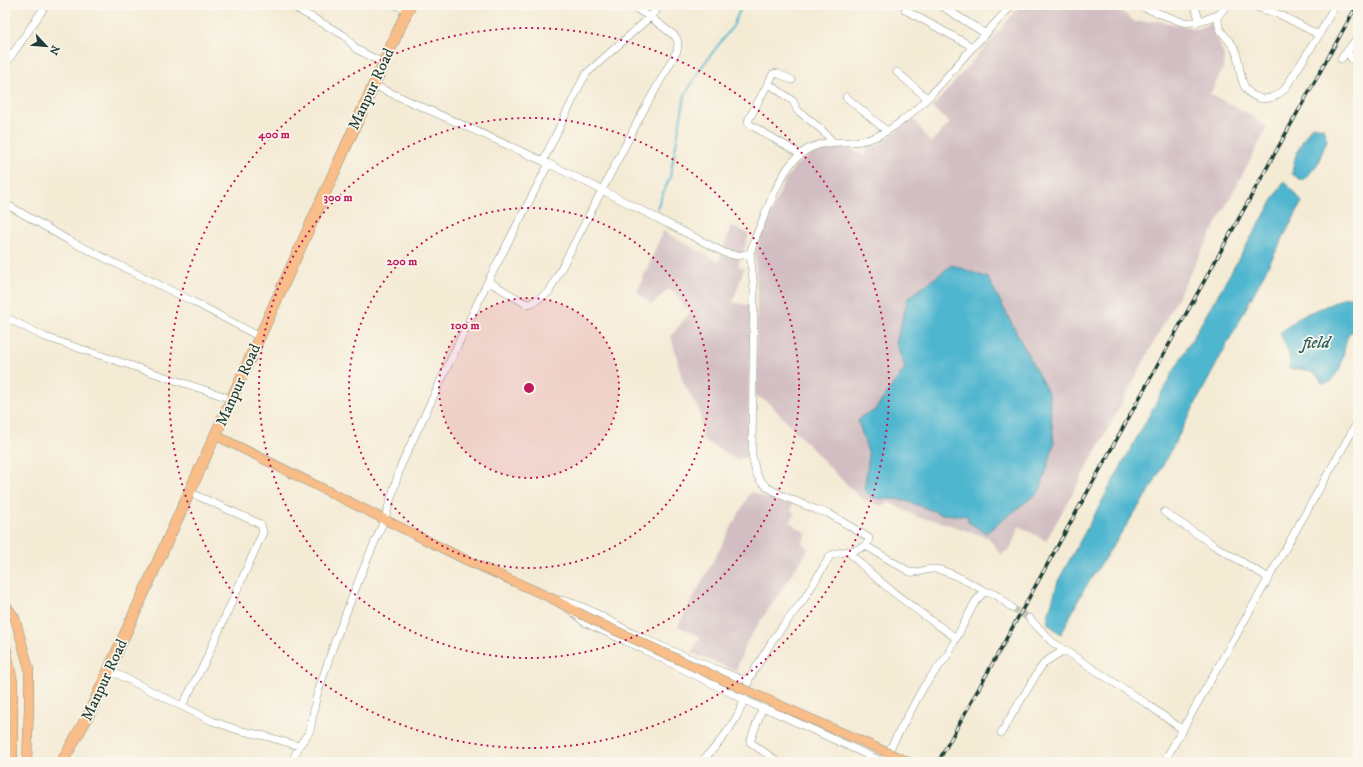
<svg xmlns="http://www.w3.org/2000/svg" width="1363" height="767" font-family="'IM FELL DW Pica',serif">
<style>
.industrial{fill:#d2bec2}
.water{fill:#50b6cf;stroke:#387a82}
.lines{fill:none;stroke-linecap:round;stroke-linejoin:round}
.stream{stroke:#50b6cf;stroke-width:2}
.minor-tunnel{stroke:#c9c8b5;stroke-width:7;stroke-dasharray:7 3.5;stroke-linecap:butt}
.minor-casing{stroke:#8a9484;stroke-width:8}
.major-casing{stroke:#8a9484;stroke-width:10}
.highway-casing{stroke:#8a9484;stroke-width:12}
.minor{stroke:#fff;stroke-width:7}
.major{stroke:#f8bd88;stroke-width:9}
.highway{stroke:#f8bd88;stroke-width:11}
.rail-casing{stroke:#1f3d34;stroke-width:3.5}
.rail{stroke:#fbf7ec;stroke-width:2;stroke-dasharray:6;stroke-linecap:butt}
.major-bridge-casing{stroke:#8a9484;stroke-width:10;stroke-linecap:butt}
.major-bridge{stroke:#f8bd88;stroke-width:9}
.ring{fill:none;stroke:#c2185b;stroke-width:2;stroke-dasharray:2 4}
.labels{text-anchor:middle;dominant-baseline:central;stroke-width:3.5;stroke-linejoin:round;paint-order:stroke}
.street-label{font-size:16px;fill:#1f3d34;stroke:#fbf7ec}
.water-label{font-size:17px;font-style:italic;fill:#2e6162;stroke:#fbf7ec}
.centre{fill:#c2185b;stroke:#fbf7ec;stroke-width:2}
.ring-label{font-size:12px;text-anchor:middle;font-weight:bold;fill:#c2185b;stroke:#fbf7ec;stroke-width:3.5;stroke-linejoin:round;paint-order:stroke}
</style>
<rect width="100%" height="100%" fill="#fbf7ec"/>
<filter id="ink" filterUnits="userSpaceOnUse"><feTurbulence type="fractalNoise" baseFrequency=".025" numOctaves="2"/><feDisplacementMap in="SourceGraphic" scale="8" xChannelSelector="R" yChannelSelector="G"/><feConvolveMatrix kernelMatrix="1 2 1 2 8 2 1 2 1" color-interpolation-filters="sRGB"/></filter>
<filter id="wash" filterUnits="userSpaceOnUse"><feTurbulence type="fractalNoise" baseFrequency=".012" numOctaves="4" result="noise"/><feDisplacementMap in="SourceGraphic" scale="16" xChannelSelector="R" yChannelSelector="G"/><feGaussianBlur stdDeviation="0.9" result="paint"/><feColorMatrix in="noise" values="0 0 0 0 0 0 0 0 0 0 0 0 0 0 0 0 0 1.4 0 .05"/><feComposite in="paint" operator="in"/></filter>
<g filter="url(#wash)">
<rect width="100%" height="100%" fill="#f4ebd5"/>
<!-- industrial -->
<path class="industrial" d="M 1021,5 L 1113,5 L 1135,22 L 1159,21 L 1197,29 L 1213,22 L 1216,35 L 1224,56 L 1223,69 L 1210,94 L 1251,115 L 1267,128 L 1107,431 L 1046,541 L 1019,526 L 1010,550 L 1006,551 L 1001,555 L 989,538 L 937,521 L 917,517 L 889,502 L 881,506 L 862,499 L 834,472 L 768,402 L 756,396 L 756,330 L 757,329 L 757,290 L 755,253 L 758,243 L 785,180 L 796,165 L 807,157 L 821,149 L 838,147 L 848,148 L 865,156 L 867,147 L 877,146 L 914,118 L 930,143 L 950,123 L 932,108 Z
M 731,225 L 749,234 L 738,266 L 744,268 L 733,302 L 751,306 L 747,457 L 737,460 L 702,439 L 700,412 L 683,382 L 671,336 L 691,311 L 682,305 L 675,292 L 667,290 L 652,305 L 637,292 L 663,231 L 719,262 Z
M 751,491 L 767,499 L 772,492 L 792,505 L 791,511 L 795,513 L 790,522 L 807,534 L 802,542 L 808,550 L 746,643 L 736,671 L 692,653 L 700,637 L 678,626 Z"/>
<!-- water -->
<path class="water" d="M 1312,126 L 1323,128 L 1327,140 L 1317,165 L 1303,181 L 1292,174 C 1294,154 1301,143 1312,126 Z
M 1284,181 L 1302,202 L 1151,488 L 1083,591 L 1061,634 L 1049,625 L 1047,620 L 1058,581 L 1173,372 Z
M 952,265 L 988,278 L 1049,395 L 1054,444 L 1040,491 L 986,533 L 968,522 L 968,516 L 941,514 L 904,500 L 872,498 L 864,490 L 869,455 L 858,421 L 862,416 L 874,411 L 905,368 L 896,343 L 908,298 Z
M 1345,297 L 1358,297 L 1358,330 L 1349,333 L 1347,338 L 1340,369 L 1329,383 L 1322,383 L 1316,374 L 1301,369 L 1289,369 L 1289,354 L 1280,333 L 1301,316 L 1331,304 Z"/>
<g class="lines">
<!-- stream -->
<path class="stream" d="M 657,208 L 670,177 L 685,95 L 703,65 L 733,26 L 742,5"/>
</g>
</g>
<g filter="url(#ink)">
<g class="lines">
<!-- minor-tunnel -->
<path class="minor-tunnel" d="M 1012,608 L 1029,618"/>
<defs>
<path id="minor" d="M 290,5 L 338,32 L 345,36 L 356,49 L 383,63
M 394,5 L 408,9
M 940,5 L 986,34
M 1137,5 L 1182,22 C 1196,24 1206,19 1218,15
M 1194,5 L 1200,21
M 1227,5 C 1224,10 1217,14 1218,20 C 1218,33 1230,39 1235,49 C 1242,66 1237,92 1259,98 C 1269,101 1277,96 1284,90 L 1319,35 L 1335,5
M 1250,5 L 1281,15 L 1319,35
M 905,10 L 973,47
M 1347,51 L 1358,68
M 1341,59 L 1358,37
M 5,65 L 46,5
M 897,72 L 927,98
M 792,80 L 777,73 L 773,74 L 748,121 L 749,124 L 800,154
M 768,83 L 793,101 L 797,110 L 821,129 L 833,142
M 373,85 L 543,161 L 602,190 L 725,253 L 738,256 L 750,253 C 754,240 760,227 765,214 C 777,186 789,151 822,144 C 835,141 848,143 861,141 C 875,139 888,131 899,123 C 928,102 949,73 973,47 C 986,33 999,19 1012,5
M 846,97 L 887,131
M 543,161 L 582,81 L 587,73 L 650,17 L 661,5
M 6,204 L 68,240 L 192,301 L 260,337
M 488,281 L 526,304 L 532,303 L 549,292 L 641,115 L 677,51 C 678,45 679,41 675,36 L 650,17 L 630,5
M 5,317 L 45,337 L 232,399
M 1164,512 L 1215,546 L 1269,578
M 866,546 L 910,572 C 918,574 926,568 935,569 C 951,571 971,584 987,592
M 848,551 C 881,586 917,610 956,638
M 561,600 C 588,606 612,623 636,635 C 670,651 706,665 741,679 L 749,679 L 774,638 L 804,599 L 830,556 C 841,549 867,554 869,538 L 828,513 L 817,510 L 783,496 L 767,487 L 760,480 L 756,473 L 752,455 L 754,289 L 750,253
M 572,611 L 584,622 L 643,649 L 761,708 L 761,712 L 750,742 L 774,759 L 776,762
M 1029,618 L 1052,642 L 1147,704 L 1183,730
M 109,670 L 212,721 L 238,730 L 265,736 L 299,746
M 182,706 L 205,662 L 263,532 L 261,525 L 258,523 L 189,492
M 761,708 L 772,711 L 883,762
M 1001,733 L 1039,670 L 1045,662 L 1064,650
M 702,761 C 719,744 736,724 744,700 C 746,693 747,686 749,679
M 292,762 L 299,746 L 310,731 L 316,698 L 335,641 L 362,572 L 385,518 L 401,465 L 488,281 L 548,165
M 884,762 L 892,745 L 924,686 L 947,656 L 975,602 L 983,593 L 989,592 L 998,596 L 1012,608
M 1164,762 L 1358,421"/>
<path id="major" d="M 215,435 L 466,560 L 551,598 L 577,612
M 5,604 L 15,618 L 29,669 L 29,708 L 27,762
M 5,643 L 13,682 L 13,762"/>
<path id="highway" d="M 62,762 L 88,716 L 410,5"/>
</defs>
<!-- minor casing -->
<use href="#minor" class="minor-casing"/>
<!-- major casing -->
<use href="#major" class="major-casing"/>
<!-- highway casing -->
<use href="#highway" class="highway-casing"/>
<!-- minor -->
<use href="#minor" class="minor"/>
<!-- major -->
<use href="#major" class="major"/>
<!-- highway -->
<use href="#highway" class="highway"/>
<defs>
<path id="rail" d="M 938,762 L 1357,5"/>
</defs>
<!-- rail casing -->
<use href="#rail" class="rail-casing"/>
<!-- rail -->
<use href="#rail" class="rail"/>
<defs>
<path id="major-bridge" d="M 577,612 L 603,625 L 743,689 L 909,762"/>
</defs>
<!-- major-bridge casing -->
<use href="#major-bridge" class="major-bridge-casing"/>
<!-- major-bridge -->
<use href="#major-bridge" class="major-bridge"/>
</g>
</g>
<!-- distance rings -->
<circle cx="529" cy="388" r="90" fill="#c2185b" fill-opacity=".12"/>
<g class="ring">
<circle cx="529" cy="388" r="90"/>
<circle cx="529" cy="388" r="180"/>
<circle cx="529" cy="388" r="270"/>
<circle cx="529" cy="388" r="360"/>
</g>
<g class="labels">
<!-- street labels -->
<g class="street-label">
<text transform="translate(371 89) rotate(-65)">Manpur Road</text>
<text transform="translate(238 385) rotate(-66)">Manpur Road</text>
<text transform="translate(104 680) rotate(-65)">Manpur Road</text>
</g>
<!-- water labels -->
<g class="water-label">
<text x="1316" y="343">field</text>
</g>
</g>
<circle cx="529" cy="388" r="6" class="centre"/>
<g class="ring-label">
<text x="274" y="138">400 m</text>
<text x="338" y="201">300 m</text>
<text x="402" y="265">200 m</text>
<text x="465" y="329">100 m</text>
</g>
<!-- margin -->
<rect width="1363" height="767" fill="none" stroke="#fbf7ec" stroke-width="20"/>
<!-- north arrow -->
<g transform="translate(46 46) rotate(116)" stroke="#fbf7ec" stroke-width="3" paint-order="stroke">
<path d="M0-3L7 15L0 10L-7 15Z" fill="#1f3d34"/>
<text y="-6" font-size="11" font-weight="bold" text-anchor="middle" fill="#1f3d34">N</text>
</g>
</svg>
